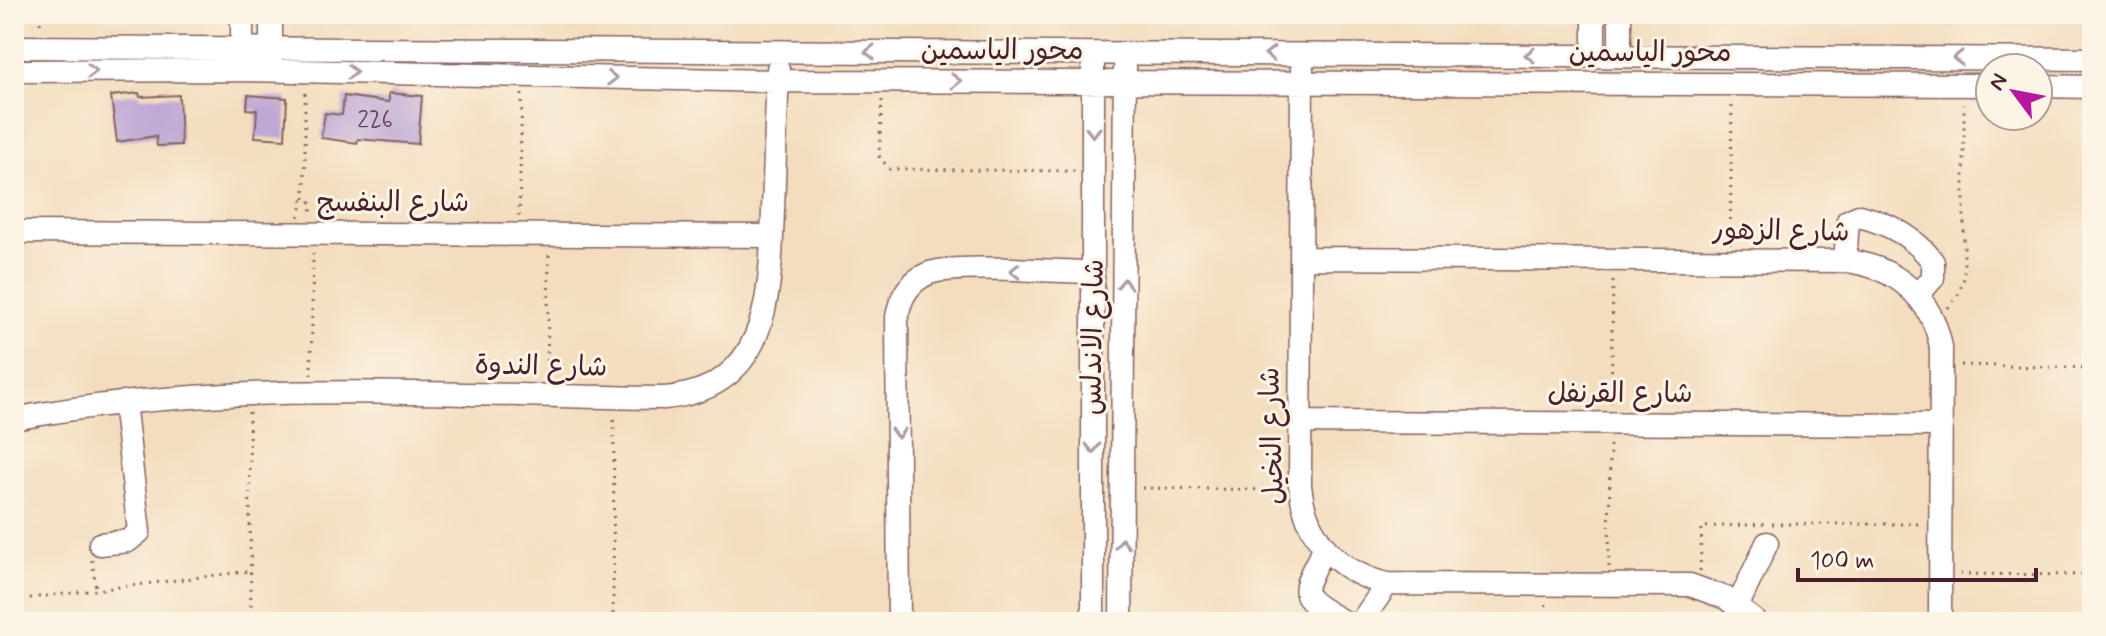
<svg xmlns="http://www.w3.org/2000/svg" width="2106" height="636" font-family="Mynerve,'Playpen Sans Arabic',sans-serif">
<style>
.building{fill:#bea8d4}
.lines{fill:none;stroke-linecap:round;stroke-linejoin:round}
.minor-casing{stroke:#85625e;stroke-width:25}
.path{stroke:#85625e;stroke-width:3;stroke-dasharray:2 6;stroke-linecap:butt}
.minor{stroke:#fff;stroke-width:22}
.oneway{stroke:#ae9aa0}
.labels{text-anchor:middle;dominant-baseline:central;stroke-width:6;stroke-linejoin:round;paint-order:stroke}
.number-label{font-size:24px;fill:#674155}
.street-label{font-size:28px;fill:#4a1f2b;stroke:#fcf5e5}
</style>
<rect width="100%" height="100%" fill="#fcf5e5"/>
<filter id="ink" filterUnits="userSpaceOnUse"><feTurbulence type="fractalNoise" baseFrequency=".0125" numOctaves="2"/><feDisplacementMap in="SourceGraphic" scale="16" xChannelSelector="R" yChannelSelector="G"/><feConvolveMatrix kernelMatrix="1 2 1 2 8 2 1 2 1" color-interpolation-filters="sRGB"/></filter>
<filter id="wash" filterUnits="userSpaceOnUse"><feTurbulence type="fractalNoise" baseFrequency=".006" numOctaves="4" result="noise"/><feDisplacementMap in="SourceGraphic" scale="32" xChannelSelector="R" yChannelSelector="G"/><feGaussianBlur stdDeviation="1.8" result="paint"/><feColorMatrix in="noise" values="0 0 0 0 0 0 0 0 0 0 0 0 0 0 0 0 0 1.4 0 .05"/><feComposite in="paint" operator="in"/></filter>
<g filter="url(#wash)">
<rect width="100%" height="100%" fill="#f3ddbe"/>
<g id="blocks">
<!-- building -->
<path class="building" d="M 139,93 L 140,97 L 179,95 L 181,145 L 157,146 L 156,136 L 117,142 L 111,96 Z
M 389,93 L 422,96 L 418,144 L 358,139 L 357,143 L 321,138 L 325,113 L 342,115 L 344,96 L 389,102 Z
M 248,95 L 287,98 L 285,139 L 255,137 L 257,110 L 247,109 Z"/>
</g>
</g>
<g filter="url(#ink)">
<use href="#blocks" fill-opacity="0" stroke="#85625e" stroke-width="2"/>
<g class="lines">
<defs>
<path id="minor" d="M 1620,14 L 1620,56
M 14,47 L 2092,59
M 1594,56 L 1594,14
M 242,61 L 242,14
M 271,62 L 271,14
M 1093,67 L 1093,622
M 1302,69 L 1300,485 C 1305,537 1337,572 1387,584 L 1690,585 L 1726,598 L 1756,622
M 14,71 L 242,70 L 778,81 L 1990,85
M 2038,86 L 2092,87
M 14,232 L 772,236
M 1301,258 L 1845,261 C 1895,266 1932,297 1941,347 L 1940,622
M 1845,261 L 1848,221 L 1859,216 C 1888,223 1915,237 1933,262 L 1933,278 L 1918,295
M 14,419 C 226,378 449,396 664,398 C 771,388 770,294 773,210 C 775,163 776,116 778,69
M 1300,422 L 1941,425
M 100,544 L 128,541 L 139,532 L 124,402
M 1324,548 C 1300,596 1295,595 1344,622
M 1738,605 L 1767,543
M 899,622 L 897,317 C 900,298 909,282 927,274 C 951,263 1060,272 1093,272
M 1121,622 L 1125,67
M 1361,622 L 1387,584"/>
</defs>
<!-- minor casing -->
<use href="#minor" class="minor-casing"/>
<!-- path -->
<path class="path" d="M 40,14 L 40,30
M 882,100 L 879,156 L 889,169 L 1076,171
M 305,199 L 305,91
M 519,216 L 522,92
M 299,217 L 303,200 L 311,202 L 312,215
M 1730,244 L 1732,103
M 1948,308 L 1958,295 L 1964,278 L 1964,104
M 1961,365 L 2092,368
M 311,375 L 313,250
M 547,377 L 549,253
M 1611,403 L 1613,279
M 249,412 L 251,622
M 1142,488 L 1282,490
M 1772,524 L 1921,524
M 92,560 L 96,588
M 1609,567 L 1610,443
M 1700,571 L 1702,527 L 1765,524
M 1960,574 L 2092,575
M 14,600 L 250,571
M 613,622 L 614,417
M 1545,622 L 1546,602"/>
<!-- minor -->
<use href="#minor" class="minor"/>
</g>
<!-- one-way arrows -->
<defs><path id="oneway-chevron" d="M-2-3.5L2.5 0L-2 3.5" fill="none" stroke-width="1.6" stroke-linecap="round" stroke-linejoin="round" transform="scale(2)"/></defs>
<g class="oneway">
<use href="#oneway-chevron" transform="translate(870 52) rotate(-180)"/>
<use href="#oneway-chevron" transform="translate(1270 54) rotate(-180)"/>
<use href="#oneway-chevron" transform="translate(1530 55) rotate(-180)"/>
<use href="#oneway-chevron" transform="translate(1958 58) rotate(-180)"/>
<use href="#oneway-chevron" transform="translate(92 71)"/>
<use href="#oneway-chevron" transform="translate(352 72) rotate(1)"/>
<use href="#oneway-chevron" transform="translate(612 78) rotate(1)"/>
<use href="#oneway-chevron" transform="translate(956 81)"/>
<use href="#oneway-chevron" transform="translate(1093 132) rotate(90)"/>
<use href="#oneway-chevron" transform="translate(1015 271) rotate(-179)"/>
<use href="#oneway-chevron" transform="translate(1124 284) rotate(-89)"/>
<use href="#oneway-chevron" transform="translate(898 433) rotate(90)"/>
<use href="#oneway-chevron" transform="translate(1093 448) rotate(90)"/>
<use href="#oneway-chevron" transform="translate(1122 544) rotate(-90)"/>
</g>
</g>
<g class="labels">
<!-- number labels -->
<g class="number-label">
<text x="375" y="120">226</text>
</g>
<!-- street labels -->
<g class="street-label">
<text x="1002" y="51">محور الياسمين</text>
<text x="1650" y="53">محور الياسمين</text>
<text x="393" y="203">شارع البنفسج</text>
<text transform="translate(1781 232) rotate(1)">شارع الزهور</text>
<text transform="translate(1094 337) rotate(-89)">شارع الاندلس</text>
<text transform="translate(541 367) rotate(1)">شارع الندوة</text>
<text x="1620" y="394">شارع القرنفل</text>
<text transform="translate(1273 436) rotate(-92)">شارع النخيل</text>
</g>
</g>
<!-- margin -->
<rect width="2106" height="636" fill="none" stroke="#fcf5e5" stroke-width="48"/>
<!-- north arrow -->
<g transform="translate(2014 92) rotate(302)"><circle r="38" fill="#fcf5e5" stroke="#b59f9b" stroke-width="2"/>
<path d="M0-6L14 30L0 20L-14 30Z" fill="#b5179e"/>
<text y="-12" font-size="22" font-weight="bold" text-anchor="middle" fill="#4a1f2b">N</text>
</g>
<!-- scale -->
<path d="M1798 568v12h238v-12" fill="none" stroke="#4a1f2b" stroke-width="4"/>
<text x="1810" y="568" font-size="24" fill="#4a1f2b" stroke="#fcf5e5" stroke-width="6" paint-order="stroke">100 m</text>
</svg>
